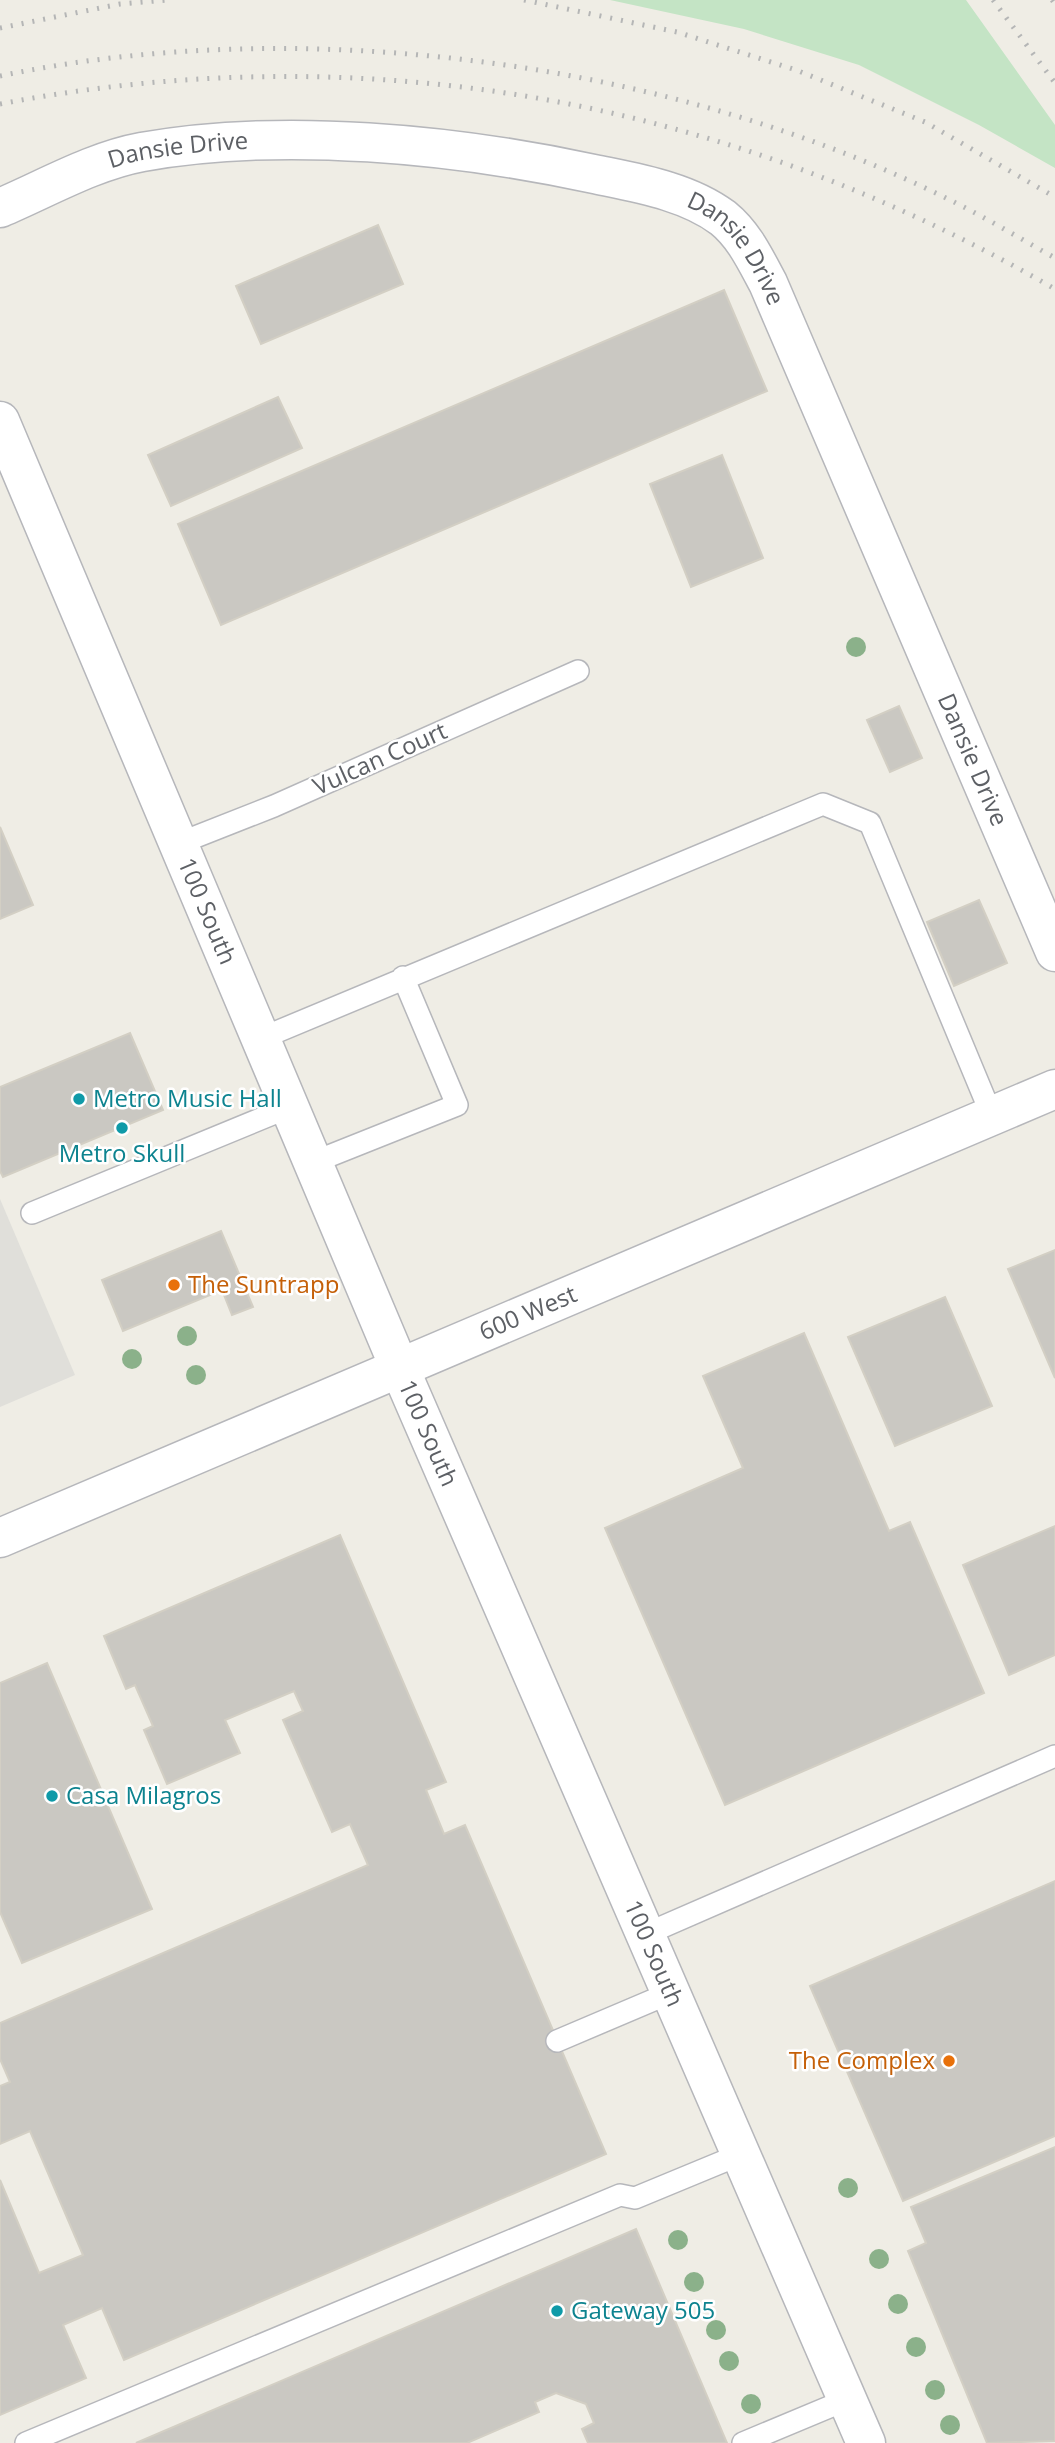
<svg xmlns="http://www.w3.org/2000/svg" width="1055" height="2443" font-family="'Open Sans',sans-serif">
<rect width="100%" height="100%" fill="#efede5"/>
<polygon fill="#e0dfda" points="0,1199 75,1375 0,1407"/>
<polygon fill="#c4e4c5" points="610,0 966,0 1055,125 1055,168 979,125 859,65 744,29"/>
<g fill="#cac8c2" stroke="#d3cfc4" stroke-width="2">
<polygon points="378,225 403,284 261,344 236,286"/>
<polygon points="724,290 767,391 221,625 178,524"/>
<polygon points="278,397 302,448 171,506 148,455"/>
<polygon points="722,455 763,558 691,587 650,484"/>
<polygon points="899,706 922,758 890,772 867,720"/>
<polygon points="0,827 33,905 0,919"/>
<polygon points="979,900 1007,963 954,986 927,922"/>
<polygon points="130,1033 163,1110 3,1177 0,1171 0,1087"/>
<polygon points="221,1231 253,1307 232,1315 222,1290 123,1331 102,1280"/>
<polygon points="1055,1250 1055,1378 1008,1269"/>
<polygon points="945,1297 992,1406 895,1446 848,1337"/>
<polygon points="804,1333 889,1531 910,1522 984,1693 725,1805 605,1528 743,1468 703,1376"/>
<polygon points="1055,1526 1055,1655 1009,1675 963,1565"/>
<polygon points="340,1535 446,1782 426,1790 444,1834 465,1825 606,2154 124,2360 102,2308 63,2325 86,2378 0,2415 0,2180 39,2273 83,2255 30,2131 0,2144 0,2086 10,2082 0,2059 0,2023 368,1865 350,1824 332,1832 283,1720 303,1711 294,1691 225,1720 240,1753 167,1784 144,1730 153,1726 135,1685 126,1689 104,1636"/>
<polygon points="47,1663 152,1909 22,1963 0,1912 0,1683"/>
<polygon points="1055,1881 1055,2136 903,2201 810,1986"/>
<polygon points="1055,2147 1055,2441 987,2443 908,2251 926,2243 911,2207"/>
<polygon points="636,2229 727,2443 588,2443 582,2429 594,2423 586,2404 556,2393 535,2402 539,2412 467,2443 136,2443"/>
</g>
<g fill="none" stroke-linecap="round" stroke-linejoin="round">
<defs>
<g id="service">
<polyline points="180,843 274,806 578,671"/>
<polyline points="262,1038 823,804 870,823 992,1116"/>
<polyline points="314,1162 457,1105 403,977"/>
<polyline points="32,1213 292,1106"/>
<polyline points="646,1934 1055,1756"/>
<polyline points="557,2041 670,1993"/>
<polyline points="26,2443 620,2195 635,2198 739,2155"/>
<polyline points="743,2443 846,2400"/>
</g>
<g id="minor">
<path id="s1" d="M0,208C45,189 93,161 142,152C282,127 455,144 594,174C637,183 687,191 723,218C744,235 755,259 768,283L1055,952"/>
<path id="s2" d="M0,421L400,1369L866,2443"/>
</g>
<g id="tertiary">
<path id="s3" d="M0,1538L1055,1089"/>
</g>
</defs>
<use href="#service" stroke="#b6b7bb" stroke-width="24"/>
<use href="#minor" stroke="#b6b7bb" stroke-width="41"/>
<use href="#tertiary" stroke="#b6b7bb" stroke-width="41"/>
<use href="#service" stroke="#fff" stroke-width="21"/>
<use href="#minor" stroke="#fff" stroke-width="38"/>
<use href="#tertiary" stroke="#fff" stroke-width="38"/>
<g stroke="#b5b6b6" stroke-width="5" stroke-dasharray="2 9" stroke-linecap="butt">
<polyline points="524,0 677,32 796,70 925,122 1055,197"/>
<polyline points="993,0 1055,83"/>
<polyline points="1052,0 1055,4"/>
<polyline points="0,28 120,4 168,0"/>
<path d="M0,76C305,12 676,62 954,202C988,219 1021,239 1055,258"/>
<path d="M0,104C371,33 729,101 1055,289"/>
</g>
</g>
<g fill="#8bb18a">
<circle cx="856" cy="647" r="10"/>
<circle cx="187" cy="1336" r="10"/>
<circle cx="132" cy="1359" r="10"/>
<circle cx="196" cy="1375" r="10"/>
<circle cx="848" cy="2188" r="10"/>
<circle cx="678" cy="2240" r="10"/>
<circle cx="879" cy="2259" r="10"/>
<circle cx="694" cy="2282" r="10"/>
<circle cx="898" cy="2304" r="10"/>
<circle cx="716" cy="2330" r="10"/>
<circle cx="916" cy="2347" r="10"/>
<circle cx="729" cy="2361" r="10"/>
<circle cx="935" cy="2390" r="10"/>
<circle cx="751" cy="2404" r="10"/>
<circle cx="950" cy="2425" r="10"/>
</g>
<g fill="#0f9aa8" stroke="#fff" stroke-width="2.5">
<circle cx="79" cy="1099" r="7"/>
<circle cx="122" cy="1128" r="7"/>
<circle cx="52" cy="1796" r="7"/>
<circle cx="557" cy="2311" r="7"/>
</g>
<g fill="#e8710a" stroke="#fff" stroke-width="2.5">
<circle cx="174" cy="1285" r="7"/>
<circle cx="949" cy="2061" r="7"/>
</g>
<g text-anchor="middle" stroke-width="5" stroke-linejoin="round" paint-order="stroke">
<g font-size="24" fill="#5d6065" stroke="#fff">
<text dy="8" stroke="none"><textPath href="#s1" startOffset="189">Dansie Drive</textPath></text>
<text dy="8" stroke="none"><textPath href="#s1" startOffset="777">Dansie Drive</textPath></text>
<text transform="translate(380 759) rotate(-24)" y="8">Vulcan Court</text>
<text dy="8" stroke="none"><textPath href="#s1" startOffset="1344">Dansie Drive</textPath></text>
<text dy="8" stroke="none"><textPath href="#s2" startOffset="532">100 South</textPath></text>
<text dy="8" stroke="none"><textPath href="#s3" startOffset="574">600 West</textPath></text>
<text dy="8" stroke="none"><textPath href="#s2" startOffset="1099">100 South</textPath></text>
<text dy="8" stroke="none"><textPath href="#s2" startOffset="1666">100 South</textPath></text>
</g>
<g font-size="24" fill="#0d838f" stroke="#fff" text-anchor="start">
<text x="93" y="1107">Metro Music Hall</text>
<text x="122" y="1162" text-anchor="middle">Metro Skull</text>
<text x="66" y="1804">Casa Milagros</text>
<text x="571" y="2319">Gateway 505</text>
</g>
<g font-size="24" fill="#c56008" stroke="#fff" text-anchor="start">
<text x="188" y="1293">The Suntrapp</text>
<text x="935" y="2069" text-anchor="end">The Complex</text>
</g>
</g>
</svg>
